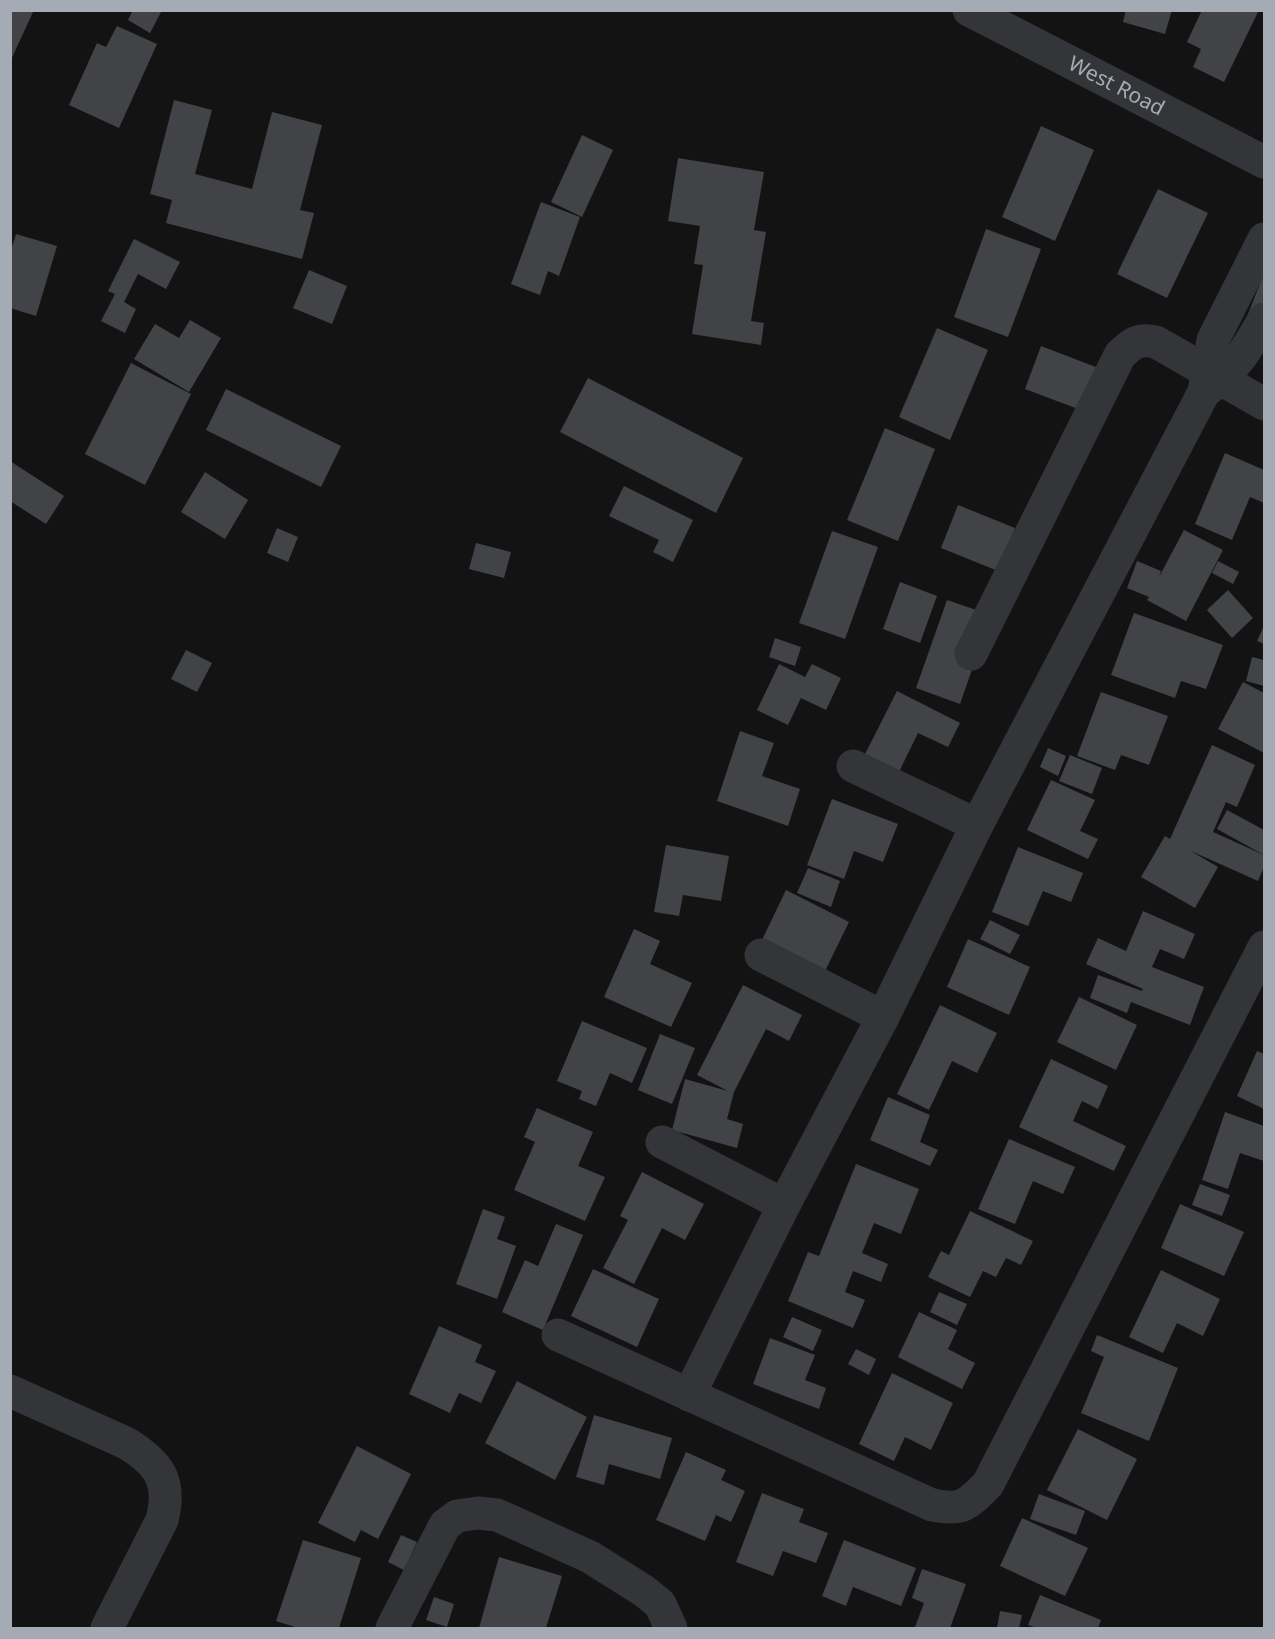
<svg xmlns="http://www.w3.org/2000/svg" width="1275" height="1639" font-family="'Noto Sans',sans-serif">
<rect width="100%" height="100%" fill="#131314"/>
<g fill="#424347">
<polygon points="10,10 33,12 10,62"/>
<polygon points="133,10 159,10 161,12 150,33 128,20"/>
<polygon points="1126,10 1172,10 1165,34 1123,22"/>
<polygon points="1202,10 1259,10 1224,82 1193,67 1201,49 1187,42"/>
<polygon points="117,26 157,44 119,128 69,105 97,43 106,47"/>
<polygon points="174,100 212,110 195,174 252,189 272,112 322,125 300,210 314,213 302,259 166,223 172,200 150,194"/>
<polygon points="1041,126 1094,150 1055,241 1002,217"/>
<polygon points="582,135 613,150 582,217 551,202"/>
<polygon points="678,158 764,172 754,230 766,232 751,321 764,323 761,345 692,334 703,265 694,264 700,226 668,221"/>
<polygon points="1158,189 1208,213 1167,298 1117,274"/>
<polygon points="541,202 580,217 559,276 548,271 540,295 511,284"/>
<polygon points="986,229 1041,249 1008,337 954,317"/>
<polygon points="16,234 57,246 36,316 10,308 10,253"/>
<polygon points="134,239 180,262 166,289 138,274 124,302 136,309 125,333 101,321 115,294 108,291"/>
<polygon points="309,270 347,286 332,324 293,308"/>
<polygon points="1262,278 1264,279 1264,323 1247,317"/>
<polygon points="190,320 221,338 189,392 134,359 155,324 179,338"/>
<polygon points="937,328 988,350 950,440 899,417"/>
<polygon points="1041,346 1101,369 1086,412 1025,389"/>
<polygon points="131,363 191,394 145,485 85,454"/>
<polygon points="588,378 743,458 716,513 560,432"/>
<polygon points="226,389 341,446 321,487 206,430"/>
<polygon points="885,428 935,449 898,541 847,520"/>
<polygon points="1225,453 1264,470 1264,503 1250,497 1232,540 1195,524"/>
<polygon points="10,461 64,496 46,524 10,501"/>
<polygon points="205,472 248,500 225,539 181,512"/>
<polygon points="624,486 693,520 673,562 653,552 659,540 609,516"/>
<polygon points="958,505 1015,528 998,571 941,548"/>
<polygon points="277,528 298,537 288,562 267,553"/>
<polygon points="1184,530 1223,550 1186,621 1147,600 1149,597 1127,588 1137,561 1161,571 1159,577"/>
<polygon points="832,531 878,547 845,639 799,623"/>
<polygon points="476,543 511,552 504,578 469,569"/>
<polygon points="1218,561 1239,572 1233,584 1212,573"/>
<polygon points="900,582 937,596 920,643 883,629"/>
<polygon points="1228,590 1253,618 1232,638 1207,610"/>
<polygon points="947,600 991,615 960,704 916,688"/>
<polygon points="1134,613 1223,645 1206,689 1181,681 1175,698 1111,675"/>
<polygon points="1264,626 1264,644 1257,641"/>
<polygon points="775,638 801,647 795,666 769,657"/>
<polygon points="186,650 212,663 197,692 171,679"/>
<polygon points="1252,657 1264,660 1264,686 1246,681"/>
<polygon points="779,664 805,677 812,664 841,678 826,710 801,698 788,725 757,710"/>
<polygon points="1243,682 1264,693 1264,753 1218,729"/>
<polygon points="897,691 960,723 948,747 918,733 896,778 862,760"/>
<polygon points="1101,692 1168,716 1149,765 1121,755 1115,770 1077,756"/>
<polygon points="740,731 774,743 762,776 800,789 788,826 717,801"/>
<polygon points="1212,745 1255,765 1237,807 1226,802 1213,832 1264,855 1264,867 1258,881 1191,851 1218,867 1195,908 1141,877 1165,836 1170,839"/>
<polygon points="1048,748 1066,756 1058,776 1040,767"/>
<polygon points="1070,755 1102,768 1092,794 1059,781"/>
<polygon points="1051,780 1095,800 1080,831 1098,839 1088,859 1027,830"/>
<polygon points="832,799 898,824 883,862 854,851 844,879 807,865"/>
<polygon points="1227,810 1264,830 1264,855 1217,829"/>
<polygon points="666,845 729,856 721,901 683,895 679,916 654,912"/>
<polygon points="1018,847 1083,873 1071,902 1043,891 1028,926 992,912"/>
<polygon points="808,868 840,881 831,907 797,893"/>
<polygon points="786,890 849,922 825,971 762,940"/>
<polygon points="1143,911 1195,934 1184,959 1160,949 1152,967 1204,987 1190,1025 1131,1002 1127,1013 1090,998 1098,975 1142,991 1143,989 1086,964 1098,938 1126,951"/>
<polygon points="990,920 1020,935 1010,954 980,939"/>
<polygon points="634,929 660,941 650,964 692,983 671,1027 604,997"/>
<polygon points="968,939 1030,967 1009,1015 947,987"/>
<polygon points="743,985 802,1015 789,1041 766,1029 734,1092 727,1119 743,1124 737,1148 672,1130 685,1079 728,1091 697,1075"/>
<polygon points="1079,997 1137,1025 1116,1070 1057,1042"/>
<polygon points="940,1005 997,1033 977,1073 952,1061 929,1110 897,1094"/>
<polygon points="582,1021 647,1048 632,1083 610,1073 596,1106 579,1099 582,1091 557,1081"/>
<polygon points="660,1034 695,1048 672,1104 638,1090"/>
<polygon points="1257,1051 1264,1054 1264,1109 1237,1096"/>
<polygon points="1051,1059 1108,1086 1098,1109 1082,1101 1073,1121 1126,1146 1114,1171 1019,1127"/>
<polygon points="888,1097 930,1115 920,1142 938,1150 930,1166 870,1140"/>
<polygon points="537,1108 593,1132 578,1166 605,1177 585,1221 514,1190 535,1142 524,1137"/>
<polygon points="1225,1112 1264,1126 1264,1161 1240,1153 1228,1189 1202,1180"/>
<polygon points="1009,1139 1075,1167 1063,1194 1033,1181 1015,1224 978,1209"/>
<polygon points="856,1164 919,1189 901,1234 874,1223 862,1253 888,1264 881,1282 853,1271 845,1292 865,1300 853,1328 788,1301 808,1252 819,1256"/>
<polygon points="642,1172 704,1204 685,1240 662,1228 634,1284 603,1268 628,1220 620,1216"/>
<polygon points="1200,1184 1230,1195 1222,1216 1192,1205"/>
<polygon points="1180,1204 1244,1232 1224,1276 1161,1248"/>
<polygon points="483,1209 505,1217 497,1239 516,1246 497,1299 456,1284"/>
<polygon points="970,1211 1033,1241 1021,1265 1006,1258 996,1277 983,1271 970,1297 928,1277 941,1251 949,1255"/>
<polygon points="556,1224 583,1235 543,1330 502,1312 525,1260 538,1266"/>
<polygon points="593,1269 659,1299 637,1347 571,1316"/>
<polygon points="1161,1270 1220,1299 1203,1336 1177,1323 1163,1353 1129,1337"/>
<polygon points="939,1292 967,1304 957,1325 930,1312"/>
<polygon points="919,1312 957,1330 948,1349 975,1363 962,1389 898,1357"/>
<polygon points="792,1317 822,1330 813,1351 783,1337"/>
<polygon points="439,1326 482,1345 475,1362 496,1371 481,1403 459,1393 450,1413 409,1394"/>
<polygon points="1097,1335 1178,1368 1149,1441 1081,1413 1104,1357 1091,1351"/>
<polygon points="770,1338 815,1355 805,1380 826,1388 819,1409 753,1384"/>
<polygon points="856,1349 876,1359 869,1375 848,1364"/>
<polygon points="892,1373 953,1403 931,1450 905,1437 894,1461 859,1444"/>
<polygon points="517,1381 587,1417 555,1480 485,1443"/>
<polygon points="594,1415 672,1438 660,1479 609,1464 604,1485 576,1477"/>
<polygon points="1078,1429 1137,1459 1107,1520 1047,1490"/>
<polygon points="357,1446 411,1474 378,1539 361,1530 355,1542 318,1523"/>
<polygon points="686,1452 726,1470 721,1480 745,1491 731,1522 716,1515 705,1541 656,1520"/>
<polygon points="762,1493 804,1509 799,1522 828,1533 816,1563 783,1551 773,1576 736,1562"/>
<polygon points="1039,1494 1085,1511 1076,1535 1030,1519"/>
<polygon points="1022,1518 1088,1548 1065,1596 1000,1566"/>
<polygon points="401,1535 417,1542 404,1570 388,1562"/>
<polygon points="303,1540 361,1558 339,1628 298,1628 276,1621"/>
<polygon points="844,1540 916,1568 901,1606 853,1587 846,1606 822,1596"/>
<polygon points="499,1557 562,1576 546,1628 479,1628"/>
<polygon points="922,1569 966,1584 950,1628 915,1627 924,1603 912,1598"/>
<polygon points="1040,1595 1101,1620 1098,1628 1037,1628 1028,1625"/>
<polygon points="434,1597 454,1604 447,1627 426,1620"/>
<polygon points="1000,1611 1022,1615 1019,1628 997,1628"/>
</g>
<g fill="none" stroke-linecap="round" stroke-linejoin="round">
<g stroke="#343539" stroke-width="33">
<path id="s1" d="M969,10L1264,162"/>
<path d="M1204,392C1235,370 1246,351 1264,319"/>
<path d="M971,654L1120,355C1132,343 1139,338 1156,342L1264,404"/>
<polyline points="853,766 977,825"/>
<polyline points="761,955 883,1017"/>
<polyline points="662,1142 784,1205"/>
<path d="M558,1335L932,1505C963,1511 967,1505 988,1484L1264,947"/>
<path d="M10,1391L126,1443C159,1463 172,1481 162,1520L107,1628"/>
<polyline points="689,1395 784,1205 883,1017 977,825 1204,392 1213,340 1264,239"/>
<polyline points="392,1628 445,1525 457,1516 478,1513 497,1515 590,1557 644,1591 660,1604 671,1628"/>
</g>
</g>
<g text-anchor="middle" stroke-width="5" stroke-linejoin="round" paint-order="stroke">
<g font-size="21" fill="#a5abb4" stroke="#0e0e0f">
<text dy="7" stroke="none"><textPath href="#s1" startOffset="166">West Road</textPath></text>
</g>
</g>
<rect width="1275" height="1639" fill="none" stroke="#a5abb4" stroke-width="24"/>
</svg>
